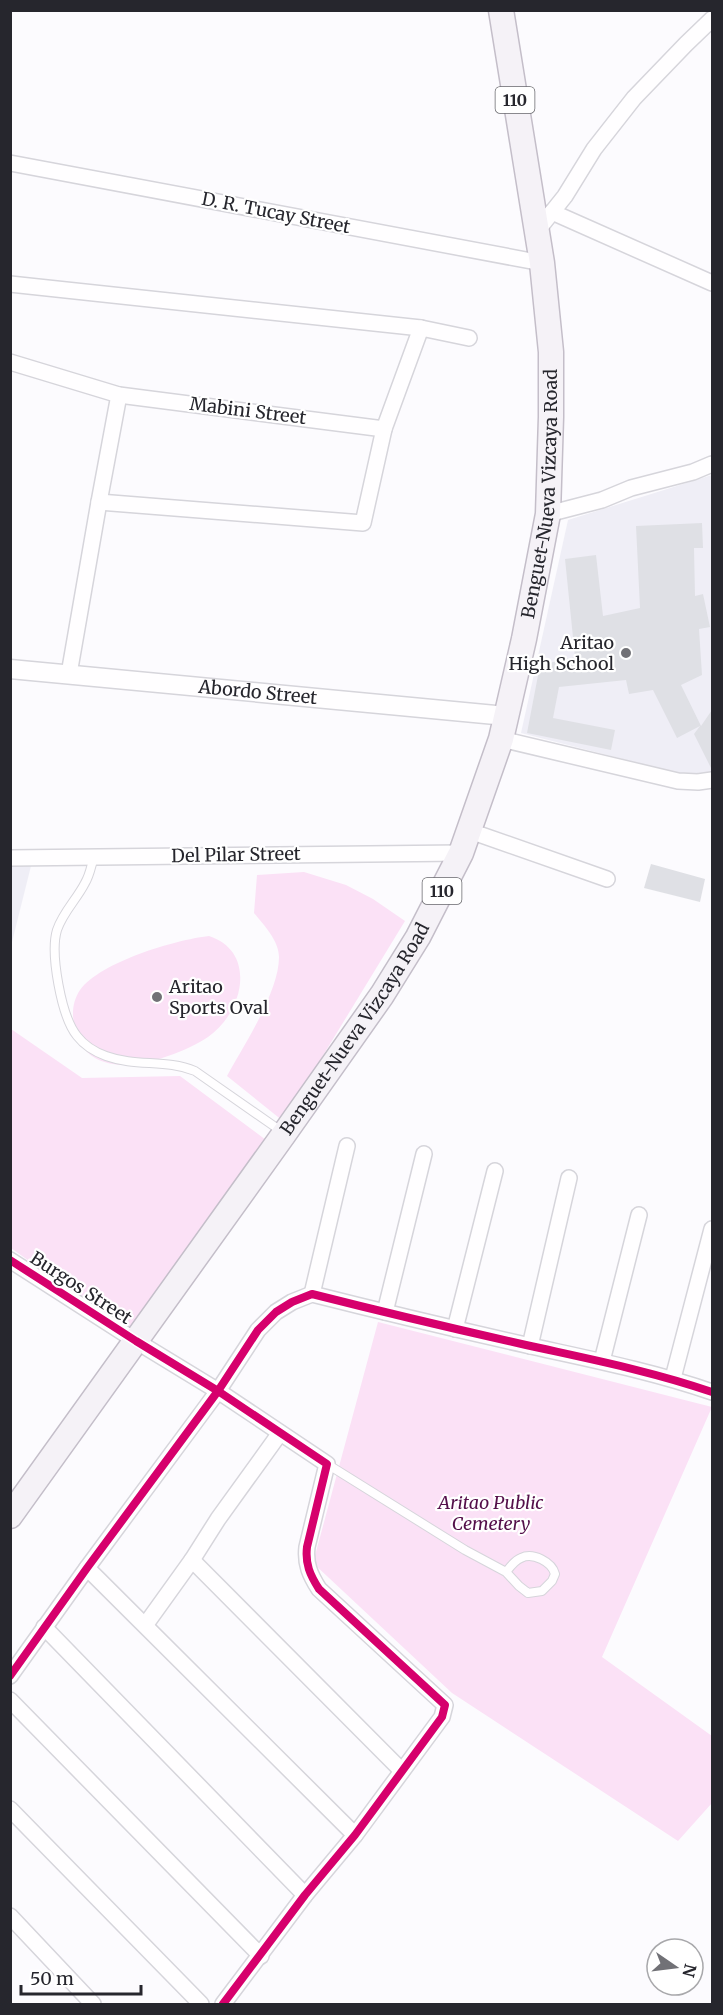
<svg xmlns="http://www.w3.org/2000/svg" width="723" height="2015" font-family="Merriweather,serif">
<rect width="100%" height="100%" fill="#fcfbfe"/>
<g fill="#efeef6">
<polygon points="712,475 712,778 682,780 666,770 521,733 568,520"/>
<polygon points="11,866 31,866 11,946 10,866"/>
</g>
<g fill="#fbe1f6">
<path d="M304,872L346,885L373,899L405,921L283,1121L227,1076C244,1045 279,992 279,957C279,941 264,925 254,913L257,875Z"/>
<path d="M209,936C258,952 243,1013 208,1037C188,1051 146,1066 122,1065C102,1064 86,1057 78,1038C72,1022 70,1005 80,990C101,962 174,940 209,936Z"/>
<polygon points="11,1029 82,1078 180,1076 266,1140 134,1336 11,1248"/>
<polygon points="378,1322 712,1407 602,1657 712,1736 712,1803 678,1841 452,1693 313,1563"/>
</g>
<g fill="#dfe0e5">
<polygon points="702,523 703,548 694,548 695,596 703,594 710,627 699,629 702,675 681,685 701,726 712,710 712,770 694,734 700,726 677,738 653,690 629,694 626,680 559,687 553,718 615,730 611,750 527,733 540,665 575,657 565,559 596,555 603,616 640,608 636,526"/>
<polygon points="651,864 705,879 700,902 644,888"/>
</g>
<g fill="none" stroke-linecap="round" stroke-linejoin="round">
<defs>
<g id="service">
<path d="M94,857C91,866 90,875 85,883C77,899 63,912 57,930C50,953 61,1016 77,1036C84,1045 95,1052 106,1056C136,1067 166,1059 195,1071L281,1131"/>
<path d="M327,1464L465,1550L506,1572L519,1586L528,1593L542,1591L552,1581L555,1574C552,1562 533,1552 521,1558C515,1560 510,1567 506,1572"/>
</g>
<g id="minor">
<polyline points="10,163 542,263"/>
<polyline points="552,212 712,283"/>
<polyline points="537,231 565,196 594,149 634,98 686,44 712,19"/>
<polyline points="10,284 421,328 469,338"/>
<polyline points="10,362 119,395 384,429 421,328"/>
<polyline points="99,502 363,523 384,429"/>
<polyline points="548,514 602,500 631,488 693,472 712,464"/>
<polyline points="69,674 99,502 119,395"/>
<polyline points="501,739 678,781 698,782 712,780"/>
<polyline points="470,831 607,879"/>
<polyline points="10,858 461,853"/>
<path d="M10,1260L136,1341L218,1391L327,1464L307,1547C305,1564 310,1575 319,1589L445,1705L442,1717L355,1835L305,1895L223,2004"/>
<polyline points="312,1294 347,1146"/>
<polyline points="385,1312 424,1154"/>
<polyline points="455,1329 495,1171"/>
<polyline points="530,1346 569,1178"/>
<polyline points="602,1361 639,1215"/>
<polyline points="673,1378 712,1229"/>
<polyline points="192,1560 218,1519 280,1433"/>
<polyline points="87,1568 355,1835"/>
<polyline points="146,1624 192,1560 402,1771"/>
<polyline points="44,1627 305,1895"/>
<path d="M10,1676L87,1568L218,1391L258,1330L276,1312L292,1302L312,1294C383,1312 455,1329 526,1345C589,1359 651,1371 712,1392"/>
<polyline points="10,1700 261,1956"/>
<polyline points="10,1809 201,2004"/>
<polyline points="10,1916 93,2004"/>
</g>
<g id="tertiary">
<path id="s1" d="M10,669L506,716"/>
</g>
<g id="primary">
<path id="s2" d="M10,1516L284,1134L382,995L418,937L461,853L501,739L524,639L548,514L551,417V352L542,263L501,10"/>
</g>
</defs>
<use href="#service" stroke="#d6d5db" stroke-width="10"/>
<use href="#minor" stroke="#d6d5db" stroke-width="18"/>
<use href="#tertiary" stroke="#d6d5db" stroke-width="21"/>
<use href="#primary" stroke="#c4bec9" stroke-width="27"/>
<use href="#service" stroke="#fffeff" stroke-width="8"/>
<use href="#minor" stroke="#fffeff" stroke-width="15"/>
<use href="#tertiary" stroke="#fffeff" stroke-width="18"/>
<use href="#primary" stroke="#f5f2f7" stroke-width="24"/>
<defs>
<g id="cycleway">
<path d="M10,1260L136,1341L218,1391L327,1464L307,1547C305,1564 310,1575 319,1589L445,1705L442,1717L355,1835L305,1895L223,2004"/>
<path d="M10,1676L87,1568L218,1391L258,1330L276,1312L292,1302L312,1294C383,1312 455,1329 526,1345C589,1359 651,1371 712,1392"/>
</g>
</defs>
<use href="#cycleway" stroke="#fff" stroke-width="11"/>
<use href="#cycleway" stroke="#d6006c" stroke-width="8"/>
</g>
<g fill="#717176" stroke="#fff" stroke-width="2">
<circle cx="626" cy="653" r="6"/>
<circle cx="157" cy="997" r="6"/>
</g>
<g text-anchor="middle" stroke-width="4.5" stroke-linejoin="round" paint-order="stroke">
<g fill="#fff" stroke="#67676c" stroke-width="1.5">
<rect x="495.5" y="87" width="39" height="26" rx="4.5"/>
<rect x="422.5" y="878" width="39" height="26" rx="4.5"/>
</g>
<g font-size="16" font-weight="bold" fill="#26262d">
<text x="515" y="106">110</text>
<text x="442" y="897">110</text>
</g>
<g font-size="18" fill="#26262d" stroke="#fff">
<text transform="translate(276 213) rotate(11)" y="6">D. R. Tucay Street</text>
<text transform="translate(248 411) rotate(7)" y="6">Mabini Street</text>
<text dy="6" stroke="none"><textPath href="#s2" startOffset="1173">Benguet-Nueva Vizcaya Road</textPath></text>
<text dy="6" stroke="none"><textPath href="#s1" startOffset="249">Abordo Street</textPath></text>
<text transform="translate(236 855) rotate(-1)" y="6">Del Pilar Street</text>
<text dy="6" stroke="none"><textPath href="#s2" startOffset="597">Benguet-Nueva Vizcaya Road</textPath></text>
<text transform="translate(81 1288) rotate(33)" y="6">Burgos Street</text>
</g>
<g font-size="18" fill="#26262d" stroke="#fff" text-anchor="end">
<text x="614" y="649">Aritao<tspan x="614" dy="21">High School</tspan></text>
<text x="169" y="993" text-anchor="start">Aritao<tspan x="169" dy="21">Sports Oval</tspan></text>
</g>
<g font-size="18" font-style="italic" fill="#540f4a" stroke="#fff">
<text x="491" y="1509">Aritao Public<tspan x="491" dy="21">Cemetery</tspan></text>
</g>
</g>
<rect width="723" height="2015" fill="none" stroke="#26262d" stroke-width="24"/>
<g transform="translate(675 1967) rotate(104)"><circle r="28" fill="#ffffff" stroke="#a8a8ab" stroke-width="1.5"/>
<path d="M0-4.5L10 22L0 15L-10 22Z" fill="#717176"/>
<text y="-9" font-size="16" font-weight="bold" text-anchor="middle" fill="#26262d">N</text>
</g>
<path d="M21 1985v9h120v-9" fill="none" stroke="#26262d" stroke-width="3"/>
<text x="30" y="1985" font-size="18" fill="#26262d" stroke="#ffffff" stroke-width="4.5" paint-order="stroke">50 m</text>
</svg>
